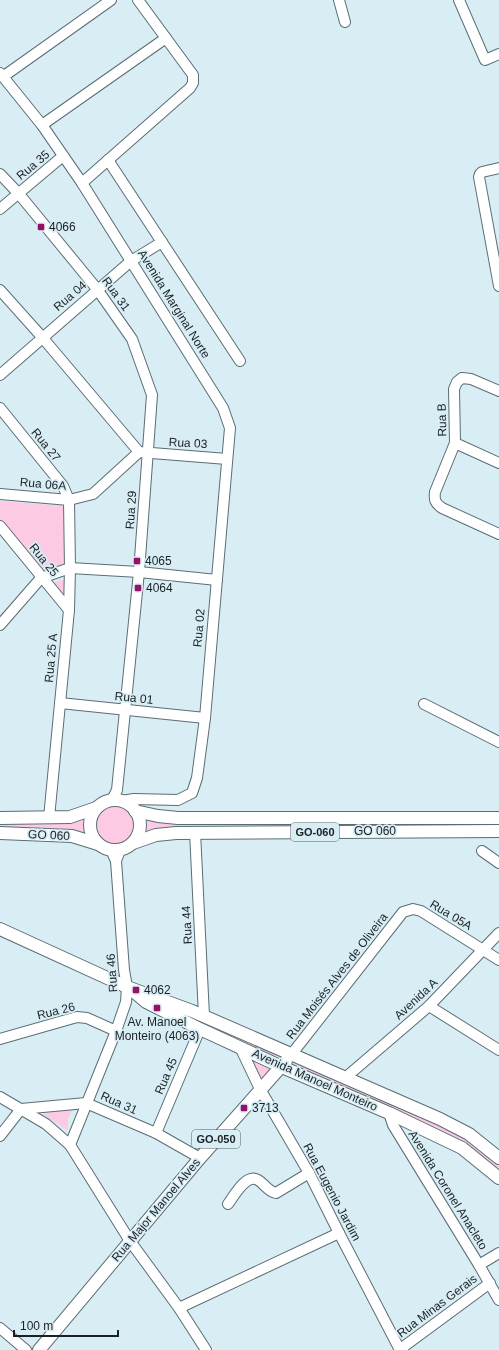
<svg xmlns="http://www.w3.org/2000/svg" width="499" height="1350" font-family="Arial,sans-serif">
<rect width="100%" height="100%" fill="#d9edf5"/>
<g fill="#fdcae4">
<polygon points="0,501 65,506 66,565 43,572 0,521"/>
<polygon points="68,578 66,603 52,583"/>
<circle cx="115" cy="825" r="20"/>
<path d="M90,817C86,825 88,832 91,839L73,830L52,828H0V823C29,823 62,828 90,817Z"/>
<polygon points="142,818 159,822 169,822 499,823 499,827 172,828 153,829 143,833 144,826"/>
<polygon points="201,1019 277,1054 274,1059 198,1026 198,1021"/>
<polygon points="243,1051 271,1068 271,1069 260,1085"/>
<polygon points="305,1065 450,1128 499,1160 499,1169 473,1150 298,1069 301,1066"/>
<polygon points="69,1108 72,1111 68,1119 68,1131 43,1114"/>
</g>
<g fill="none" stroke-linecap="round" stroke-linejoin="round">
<defs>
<g id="minor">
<polyline points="339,0 345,22"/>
<polyline points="459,0 485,60 499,54"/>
<polyline points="0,73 42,125 82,183 223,408 230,428 205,718 197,778 192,793 178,800 134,799 122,801"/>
<polyline points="4,76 111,0"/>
<polyline points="42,125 166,38"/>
<polyline points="108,160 240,361"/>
<polyline points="499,168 482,172 480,174 479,177 499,286"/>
<polyline points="0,174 19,194 97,289 132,339 152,395 139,572 117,790 112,800"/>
<polyline points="82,183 190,88 193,83 193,75 138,0"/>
<polyline points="0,209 63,156"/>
<polyline points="0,290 42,337 139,452 227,459"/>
<polyline points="0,375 131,261 162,242"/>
<path d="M499,391L471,379L462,378L457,382L454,389L455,443L435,492C434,500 435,503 442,508L499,534"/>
<polyline points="0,408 63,486 69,500 70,568 69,610 49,818"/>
<polyline points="455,443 499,463"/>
<polyline points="0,494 69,500 93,494 139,452"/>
<polyline points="0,526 69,610"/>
<polyline points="41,578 70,568 139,572 217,580"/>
<polyline points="0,625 41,578"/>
<polyline points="60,703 205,718"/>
<polyline points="424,704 499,742"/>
<polyline points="195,832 204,1016"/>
<polyline points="111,850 116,861"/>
<polyline points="482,851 499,863"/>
<polyline points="429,1006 499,1050"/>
<polyline points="0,1039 77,1017 87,1018 116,1031"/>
<polyline points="240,1047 260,1089 309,1173 339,1233 400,1350"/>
<polyline points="291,1055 403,912 413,909 421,911 499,960"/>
<polyline points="345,1078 429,1006 499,933"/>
<polyline points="0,1097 46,1124 70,1145 130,1241 179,1308 206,1350"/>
<polyline points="389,1113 393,1125 479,1265 499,1300"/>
<polyline points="156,1133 200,1029"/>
<polyline points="0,1136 21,1109 86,1103 156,1133 200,1158"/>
<polyline points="70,1145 116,1031 126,1002 127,987 124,970 116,861 120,850"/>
<path d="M228,1204C234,1196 246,1173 258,1180C265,1184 267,1191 276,1193L309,1173"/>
<polyline points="479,1265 499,1253"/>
<polyline points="179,1308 339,1233"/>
<polyline points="0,1328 26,1350"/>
<polyline points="399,1350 490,1283"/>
</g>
<g id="major">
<circle cx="115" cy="825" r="25"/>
<polyline points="135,811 158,816 178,818 499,818"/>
<polyline points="0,818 70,817 96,808"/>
<polyline points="0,833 72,836 98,844"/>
<polyline points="133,843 156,835 176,833 499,831"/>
<polyline points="0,929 127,987 192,1011 440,1119 469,1134 499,1158"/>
<polyline points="133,991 146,1002 200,1029 282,1067 389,1113 462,1148 499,1178"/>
<polyline points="39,1350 200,1158 286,1061"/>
</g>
</defs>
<use href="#minor" stroke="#5b6d74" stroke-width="12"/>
<use href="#major" stroke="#5b6d74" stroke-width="14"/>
<use href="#minor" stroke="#fff" stroke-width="10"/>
<use href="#major" stroke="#fff" stroke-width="12"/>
</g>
<g fill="#961168" stroke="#d9edf5" stroke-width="1.5">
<rect x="37" y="223" width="8" height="8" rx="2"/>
<rect x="133" y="557" width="8" height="8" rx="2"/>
<rect x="134" y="584" width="8" height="8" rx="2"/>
<rect x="132" y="986" width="8" height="8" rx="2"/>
<rect x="153" y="1004" width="8" height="8" rx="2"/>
<rect x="240" y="1104" width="8" height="8" rx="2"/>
</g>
<g text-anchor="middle" stroke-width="3.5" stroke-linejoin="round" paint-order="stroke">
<g fill="#d9edf5" stroke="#535e63" stroke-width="1">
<rect x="291" y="823" width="48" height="18" rx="3"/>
<rect x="192" y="1130" width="48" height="18" rx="3"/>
</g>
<g font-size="11" font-weight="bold" fill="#1a2124">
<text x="315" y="836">GO-060</text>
<text x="216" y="1143">GO-050</text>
</g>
<g font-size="12" fill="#1a2124" stroke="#d9edf5">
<text transform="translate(33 165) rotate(-40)" y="4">Rua 35</text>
<text transform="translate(116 294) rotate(54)" y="4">Rua 31</text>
<text transform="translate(70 296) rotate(-41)" y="4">Rua 04</text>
<text transform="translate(174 304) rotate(58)" y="4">Avenida Marginal Norte</text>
<text transform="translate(442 420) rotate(-91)" y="4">Rua B</text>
<text transform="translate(188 443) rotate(3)" y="4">Rua 03</text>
<text transform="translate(46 445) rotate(51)" y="4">Rua 27</text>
<text transform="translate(43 484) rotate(5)" y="4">Rua 06A</text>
<text transform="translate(131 510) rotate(-86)" y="4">Rua 29</text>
<text transform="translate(44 560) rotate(51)" y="4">Rua 25</text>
<text transform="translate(199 628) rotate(-85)" y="4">Rua 02</text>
<text transform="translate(51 658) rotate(-85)" y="4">Rua 25 A</text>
<text transform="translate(134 698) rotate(6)" y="4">Rua 01</text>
<text x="375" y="835">GO 060</text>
<text transform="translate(49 835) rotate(3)" y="4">GO 060</text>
<text transform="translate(451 915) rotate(31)" y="4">Rua 05A</text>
<text transform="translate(187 925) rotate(-93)" y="4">Rua 44</text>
<text transform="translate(112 973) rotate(-94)" y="4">Rua 46</text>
<text transform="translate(337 976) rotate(-52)" y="4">Rua Moisés Alves de Oliveira</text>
<text transform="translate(416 999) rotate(-43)" y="4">Avenida A</text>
<text transform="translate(56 1011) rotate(-14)" y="4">Rua 26</text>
<text transform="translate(166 1076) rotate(-67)" y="4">Rua 45</text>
<text transform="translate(315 1080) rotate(24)" y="4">Avenida Manoel Monteiro</text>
<text transform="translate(119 1103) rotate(24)" y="4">Rua 31</text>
<text transform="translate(448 1190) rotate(58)" y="4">Avenida Coronel Anacleto</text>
<text transform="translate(332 1192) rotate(62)" y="4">Rua Eugenio Jardim</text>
<text transform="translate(156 1210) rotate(-50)" y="4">Rua Major Manoel Alves</text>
<text transform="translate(437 1306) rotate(-37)" y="4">Rua Minas Gerais</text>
</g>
<g font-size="12" fill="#1a2124" stroke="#d9edf5" text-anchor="start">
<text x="49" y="231">4066</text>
<text x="145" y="565">4065</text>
<text x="146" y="592">4064</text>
<text x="144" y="994">4062</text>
<text x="157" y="1026" text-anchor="middle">Av. Manoel<tspan x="157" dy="14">Monteiro (4063)</tspan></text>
<text x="252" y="1112">3713</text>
</g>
</g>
<path d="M14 1330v6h104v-6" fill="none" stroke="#1a2124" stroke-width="2"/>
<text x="20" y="1330" font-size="12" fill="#1a2124" stroke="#d9edf5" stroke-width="3" paint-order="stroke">100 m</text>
</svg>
